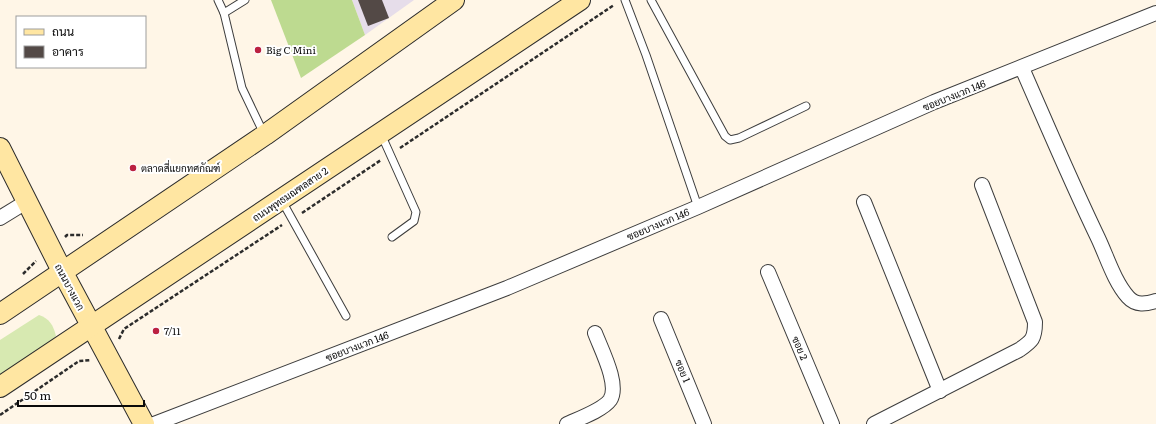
<svg xmlns="http://www.w3.org/2000/svg" width="1156" height="424" font-family="Literata,Sarabun,serif">
<rect width="100%" height="100%" fill="#fff6e7"/>
<polygon fill="#e6ddea" points="352,0 414,0 365,35"/>
<path fill="#d7e9b1" d="M39,315C50,319 53,325 56,336L43,349L0,378V340Z"/>
<polygon fill="#bdda90" points="271,0 352,0 365,35 301,78"/>
<polygon fill="#534946" points="358,0 382,0 389,18 368,26"/>
<g fill="none" stroke-linecap="round" stroke-linejoin="round">
<defs>
<g id="service">
<polyline points="218,0 224,13 242,88 264,134"/>
<polyline points="625,0 646,55 698,207"/>
<polyline points="651,0 725,136 730,140 739,138 806,106"/>
<polyline points="224,13 245,0"/>
<polyline points="381,134 416,212 414,221 392,237"/>
<polyline points="282,201 346,316"/>
</g>
<g id="minor">
<path d="M1022,68C1047,125 1071,182 1098,238C1107,257 1114,281 1128,297C1136,306 1146,304 1156,301"/>
<polyline points="864,202 940,391"/>
<polyline points="0,218 26,202"/>
<polyline points="768,272 832,424"/>
<polyline points="661,319 704,424"/>
<polyline points="154,424 507,288 698,207 934,102 1156,13"/>
<path d="M567,424C578,419 603,410 610,400C620,385 601,349 595,333"/>
<path d="M874,424L1019,350C1032,341 1035,339 1035,322L982,185"/>
</g>
<g id="secondary">
<polyline points="0,148 62,271 144,424"/>
<polyline points="0,314 265,135 454,0"/>
<polyline points="0,387 580,0"/>
</g>
</defs>
<use href="#service" stroke="#3d3d3d" stroke-width="9"/>
<use href="#minor" stroke="#3d3d3d" stroke-width="16"/>
<use href="#secondary" stroke="#2c2c2c" stroke-width="22"/>
<g stroke="#2c2c2c" stroke-width="2.5" stroke-dasharray="4 2" stroke-linecap="butt">
<polyline points="400,148 614,5"/>
<polyline points="302,213 381,160"/>
<polyline points="65,237 67,235 83,235"/>
<polyline points="23,274 36,261"/>
<polyline points="119,339 124,329 282,225"/>
<polyline points="0,415 79,361 91,360"/>
</g>
<use href="#service" stroke="#fff" stroke-width="7"/>
<use href="#minor" stroke="#fff" stroke-width="14"/>
<use href="#secondary" stroke="#ffe6a2" stroke-width="20"/>
</g>
<g fill="#bb2141" stroke="#fff" stroke-width="1.5">
<circle cx="258" cy="50" r="4"/>
<circle cx="133" cy="168" r="4"/>
<circle cx="156" cy="331" r="4"/>
</g>
<g text-anchor="middle" stroke-width="4" stroke-linejoin="round" paint-order="stroke">
<g font-size="10" fill="#0a0a0a" stroke="#fff" text-anchor="start">
<text x="266" y="54">Big C Mini</text>
<text x="141" y="172">ตลาดสี่แยกทศกัณฑ์</text>
<text x="164" y="335">7/11</text>
</g>
<g font-size="10" fill="#0a0a0a" stroke="#fff">
<text transform="translate(954 95) rotate(-22)" y="4">ซอยบางแวก 146</text>
<text transform="translate(290 194) rotate(-34)" y="4">ถนนพุทธมณฑลสาย 2</text>
<text transform="translate(658 224) rotate(-23)" y="4">ซอยบางแวก 146</text>
<text transform="translate(70 287) rotate(62)" y="4">ถนนบางแวก</text>
<text transform="translate(357 346) rotate(-21)" y="4">ซอยบางแวก 146</text>
<text transform="translate(800 348) rotate(67)" y="4">ซอย 2</text>
<text transform="translate(683 371) rotate(67)" y="4">ซอย 1</text>
</g>
</g>
<rect x="16" y="16" width="130" height="52" fill="#ffffff" stroke="#9d9d9d"/>
<rect x="24" y="29" width="20" height="6" fill="#ffe6a2" stroke="#9d9d9d"/>
<text x="52" y="36" font-size="12" fill="#0a0a0a">ถนน</text>
<rect x="24" y="46" width="20" height="12" fill="#534946" stroke="#9d9d9d"/>
<text x="52" y="56" font-size="12" fill="#0a0a0a">อาคาร</text>
<path d="M18 400v6h126v-6" fill="none" stroke="#0a0a0a" stroke-width="2"/>
<text x="24" y="400" font-size="12" fill="#0a0a0a" stroke="#ffffff" stroke-width="3" paint-order="stroke">50 m</text>
</svg>
